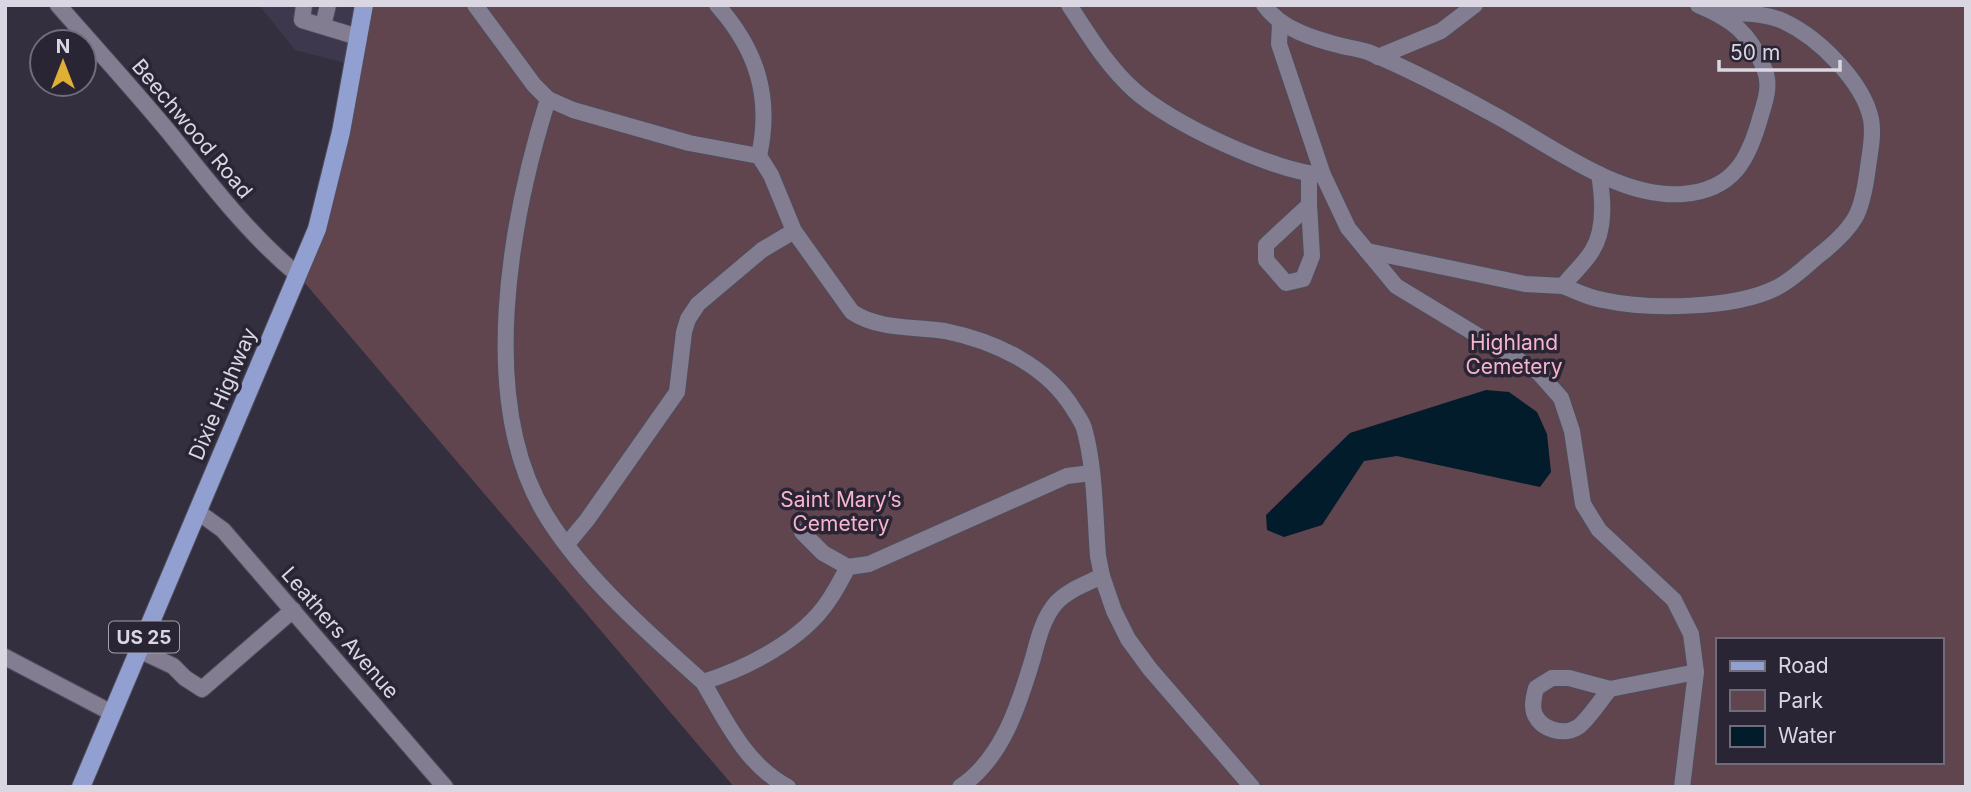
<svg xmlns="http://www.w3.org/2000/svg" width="1971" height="792" font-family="Inter,sans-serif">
<rect width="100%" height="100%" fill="#332f3f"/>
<polygon fill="#3e384e" points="259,5 364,5 353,65 295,50"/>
<path fill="#60444e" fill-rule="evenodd" d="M364,5H1966V787H734L298,275ZM1717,640H1941V762H1717Z"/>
<polygon fill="#031c2b" points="1486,390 1509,392 1537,412 1547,434 1551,472 1540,487 1397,456 1364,461 1322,525 1284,537 1267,530 1266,515 1350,433"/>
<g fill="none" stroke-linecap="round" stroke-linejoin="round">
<defs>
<g id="minor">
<path d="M58,5C95,47 132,88 168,131C209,182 248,234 298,275"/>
<polyline points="304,5 302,20 358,37"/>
<path d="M475,5L534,85L548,99L573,110L689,143L759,156L771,175L794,231L852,312C879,330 913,326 945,331C994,341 1047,365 1074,410C1077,415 1082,422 1084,428C1095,466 1095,517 1098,556L1102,576L1114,611L1128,639L1150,669L1252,787"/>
<path d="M717,5C757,50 772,97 759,156"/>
<path d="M1069,5C1089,35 1107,66 1134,90C1170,123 1275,172 1323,175"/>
<path d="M1264,5C1281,29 1314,39 1342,46C1350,48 1359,49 1368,52C1409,69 1451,91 1491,113C1548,143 1617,199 1683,194C1734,190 1749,159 1761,115C1766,99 1771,84 1764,68C1750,33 1732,19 1698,5"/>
<polyline points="1280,23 1279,44 1323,175 1348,228 1396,286 1538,372 1561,398 1572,431 1583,504 1599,530 1674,600 1691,634 1696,672 1682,787"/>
<polyline points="323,26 328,5"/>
<polyline points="1378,57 1441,31 1475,5"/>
<path d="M548,99C510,221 476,403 547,517C584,577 651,636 703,682C747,668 803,640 829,600C836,590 842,578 848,567L869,564L1067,476L1091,473"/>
<polyline points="1309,205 1312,256 1303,279 1286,283 1266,260 1266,245 1309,205 1309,174"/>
<path d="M1367,251L1525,284L1563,286C1572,274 1585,263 1592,251C1606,229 1603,198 1599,174"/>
<path d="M1563,286C1576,291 1589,298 1603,300C1648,310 1734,309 1776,288C1791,281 1805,267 1818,256C1831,246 1846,233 1855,218C1863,204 1866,183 1868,167C1870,152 1874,135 1871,119C1863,82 1819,38 1785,22C1765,12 1740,14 1717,12"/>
<polyline points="198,512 223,530 445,787"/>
<polyline points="802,532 823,553 848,567"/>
<polyline points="567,544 587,520 677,392 684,332 688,319 698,304 762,250 794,231"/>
<polyline points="139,650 173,666 185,678 202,689 293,610"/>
<polyline points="5,657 112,713"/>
<path d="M703,682C726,721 746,765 788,787"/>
<path d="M1610,689C1602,698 1588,720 1578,727C1564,736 1542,730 1535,715C1531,706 1534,696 1536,688L1552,678H1569L1610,689L1696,672"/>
<path d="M960,787C1002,759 1019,705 1033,658C1038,639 1043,618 1056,603C1068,590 1086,584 1102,576"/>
</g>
<polyline id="major" points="81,787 317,229 341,132 364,5"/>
</defs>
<use href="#minor" stroke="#504d5b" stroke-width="18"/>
<use href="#major" stroke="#504d5b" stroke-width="20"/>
<use href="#minor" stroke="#827d91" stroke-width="16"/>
<use href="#major" stroke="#91a0d1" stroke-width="18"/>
</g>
<g text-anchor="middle" stroke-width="7" stroke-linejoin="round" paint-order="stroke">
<rect fill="#292535" stroke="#a5a2ae" stroke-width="2" x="109" y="621.5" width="70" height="31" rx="5"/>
<g font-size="19" font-weight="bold" fill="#dad7e2">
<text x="144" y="644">US 25</text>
</g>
<g font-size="21" fill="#dad7e2" stroke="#292535">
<text transform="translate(192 129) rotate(50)" y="7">Beechwood Road</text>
<text transform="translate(223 394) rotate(-67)" y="7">Dixie Highway</text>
<text transform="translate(340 633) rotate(49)" y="7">Leathers Avenue</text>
</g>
<g font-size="21" fill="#f8b4cc" stroke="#292535">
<text x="1514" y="350">Highland<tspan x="1514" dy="24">Cemetery</tspan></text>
<text x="841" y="507">Saint Mary’s<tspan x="841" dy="24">Cemetery</tspan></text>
</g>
</g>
<rect width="1971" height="792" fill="none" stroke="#dad7e2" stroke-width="14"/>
<rect x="1716" y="638" width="228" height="126" fill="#292535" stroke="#706c7a" stroke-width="2"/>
<rect x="1730" y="661" width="35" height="10" fill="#91a0d1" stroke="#706c7a" stroke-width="2"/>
<text x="1778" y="673" font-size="21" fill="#dad7e2">Road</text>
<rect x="1730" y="690" width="35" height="21" fill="#60444e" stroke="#706c7a" stroke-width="2"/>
<text x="1778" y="708" font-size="21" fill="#dad7e2">Park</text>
<rect x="1730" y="726" width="35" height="21" fill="#031c2b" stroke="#706c7a" stroke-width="2"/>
<text x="1778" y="743" font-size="21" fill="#dad7e2">Water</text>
<g transform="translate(63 63)"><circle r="33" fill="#292535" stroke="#706c7a" stroke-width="2"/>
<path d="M0-5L12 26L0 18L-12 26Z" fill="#e0b034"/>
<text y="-10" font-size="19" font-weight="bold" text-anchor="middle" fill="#dad7e2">N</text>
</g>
<path d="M1719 60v10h121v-10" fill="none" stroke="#dad7e2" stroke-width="3.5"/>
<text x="1730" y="60" font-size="21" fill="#dad7e2" stroke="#292535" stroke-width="5" paint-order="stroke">50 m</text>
</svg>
